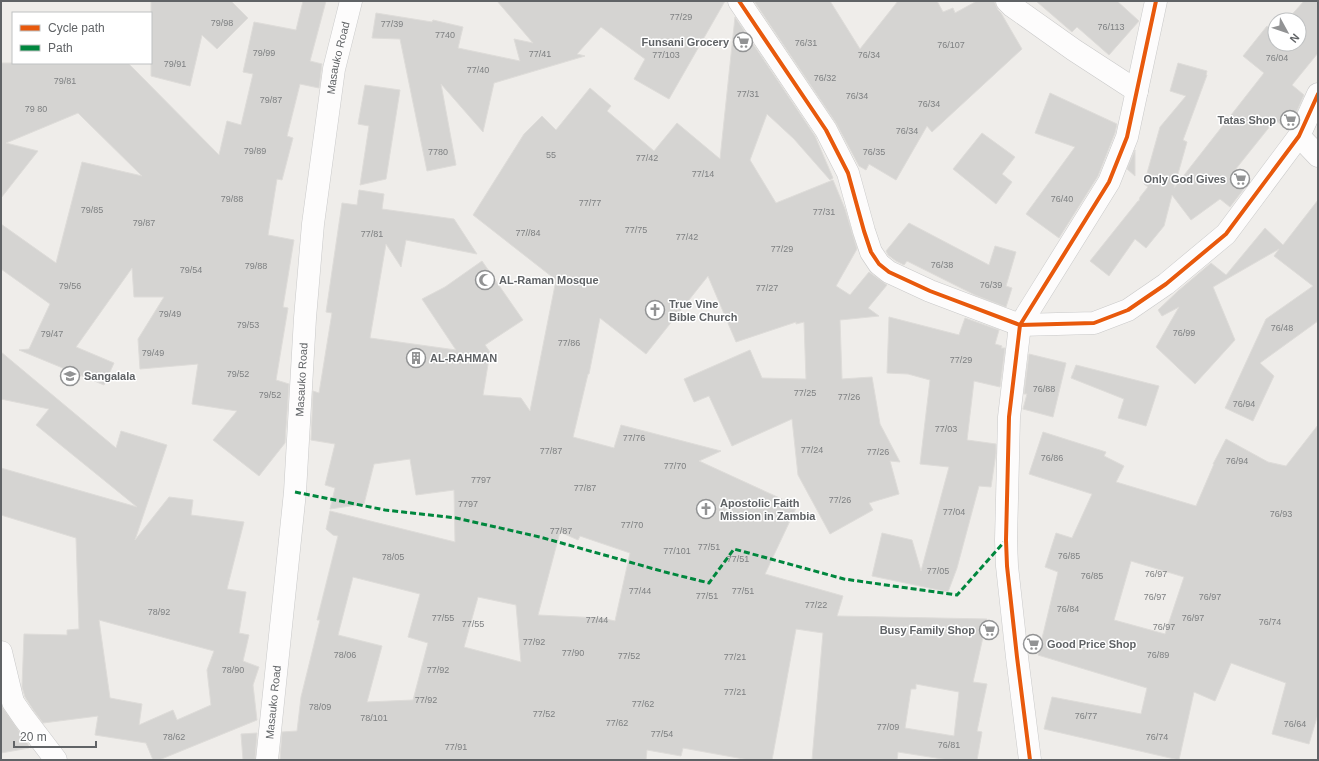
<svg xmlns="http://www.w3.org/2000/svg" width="1319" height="761" font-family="Helvetica,sans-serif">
<rect width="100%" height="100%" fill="#efedea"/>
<g fill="#d5d4d2" stroke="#dedcd9" fill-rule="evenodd">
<polygon points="151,1 231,1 248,18 217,49 202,35 190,86 151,76"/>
<polygon points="303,1 326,1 310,61 322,64 319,88 300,84 287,136 293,138 282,180 277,179 268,235 294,240 283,307 288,308 276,380 289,384 285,443 259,476 213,440 237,411 192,404 198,364 140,369 138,339 164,297 134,297 132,268 76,347 114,363 104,385 19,350 29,349 50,304 1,269 1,224 56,263 82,162 142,176 78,113 6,143 38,151 1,198 1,63 128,63 219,155 227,121 241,125 253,74 243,72 254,22 296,30"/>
<polygon points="497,1 725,1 669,99 634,79 645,59 601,27 577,54 585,56 494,83 483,132 441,84 456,165 427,171 400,39 372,38 376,13 432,22 433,20 463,27 458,48 520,61 514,39 533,43"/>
<polygon points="754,1 830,1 860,49 898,1 937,1 943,12 953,8 955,13 977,1 994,1 998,10 1001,13 1022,49 932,132 927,126 896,180 869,164 866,170 859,166 836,123"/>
<polygon points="1036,1 1117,1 1139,21 1109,55 1077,27 1072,32"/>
<polygon points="1304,1 1318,1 1318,53 1292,85 1304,95 1291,124 1287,129 1275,120 1235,170 1250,181 1230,207 1220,199 1191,220 1172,195 1164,226 1146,248 1135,239 1109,276 1090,261 1138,201 1139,201 1140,197 1148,187 1144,184 1160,127 1186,96 1170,91 1178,63 1207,71 1206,75 1207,75 1183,140 1187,142 1174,188 1264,73 1243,56 1267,26 1275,32 1275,44 1299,44 1299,20 1287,20"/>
<path d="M735,17L815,136L833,178L830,180L794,139L767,114L750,160L776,203L833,180L845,209L857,249L836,286L850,295L869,272L887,285L868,308L879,316L840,320L842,379L872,377L880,424L900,462L890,461L899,494L869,503L873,510L830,534L798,475L792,419L732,446L709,396L694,402L684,379L750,350L762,378L806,379L804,322L796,324V322L736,342L708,276L646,354L600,318L589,374H588L573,437L614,448L621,425L721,451L699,461L797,506L765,574L843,596L837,616L987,619L973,682L987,684L977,731L982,732L977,760H949L898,752L897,760H812L823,633L796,629L772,760H749L683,748L681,756L647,750L646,760H280L282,732L297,731L301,697L320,620H317L338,536L333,535L326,529L330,511L455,542L454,490L416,495L410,459L374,464L364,504L330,509L335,488L325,485L335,444L311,440L313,391L319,393L332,313L326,312L342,203L357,205L359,190L384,194L382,209L454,219L477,254L406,240L401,267L386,244L370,338L456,350L422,299L445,287L482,261L523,320L485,345L490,352L483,395L521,398L530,411L556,280L473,215L524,134L542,116L556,130L590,88L611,106L607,111L654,151L677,123L720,159ZM560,532L578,540L580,536L630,553L615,621L601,618L538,615ZM353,577L420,594L408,637L428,643L413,700L367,702L382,646L338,635ZM478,597L516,605L521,662L464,647ZM916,684L959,692L954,736L905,728L911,689H916Z"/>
<polygon points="365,85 400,90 386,179 360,185 369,126 358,124"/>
<polygon points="1050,93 1117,124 1115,133 1098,176 1059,238 1026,214 1075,147 1035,133"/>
<polygon points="982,133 1015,157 1002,174 1012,182 996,204 953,169"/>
<polygon points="1135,150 1135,176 1127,169"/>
<polygon points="1318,200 1318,321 1260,363 1274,376 1253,421 1225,408 1266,319 1313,286 1274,256 1279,249 1213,287 1235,340 1195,384 1156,347 1179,307 1162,316 1158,310 1178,291 1211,263 1226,275 1265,228 1283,245"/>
<polygon points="909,223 989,265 995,246 1016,252 1006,286 1012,288 1006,307 975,295 907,261 904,265 896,261 888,255 886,251"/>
<polygon points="889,317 959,335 965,318 999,330 995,344 1002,346 1001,348 1005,348 1000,387 974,381 967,440 996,444 996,453 991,487 979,486 957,568 948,592 872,576 882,533 912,540 921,571 949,467 920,464 930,380 908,374 887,373"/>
<path d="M1,352L116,448L121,431L167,445L135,540L169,497L193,500L191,515L244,522L227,589L246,592L239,633L249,635L243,661L259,667L253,685L257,720L159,760H153L146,743L95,735L98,716L43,723L34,711L25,697L22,687L24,634L67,635V630L79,629L76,538L1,515V468L137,507L36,425L49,409L1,399ZM99,620L214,651L207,670L211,705L177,720L173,710L139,725L142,704L110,698Z"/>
<polygon points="1029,354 1066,363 1053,417 1023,409 1027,394 1024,394"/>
<polygon points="1076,365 1159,386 1146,426 1118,418 1124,399 1071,378"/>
<path d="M1318,425V714L1309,744L1272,734L1286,683L1231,663L1215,701L1194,692L1179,760L1044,729L1052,697L1141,714L1147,688L1038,655L1058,572L1045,567L1056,533L1072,538L1092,494L1029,474L1043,432L1106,452L1104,456L1124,466L1116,482L1196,506L1214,464H1213L1226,439L1268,462L1286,466ZM1131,561L1184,577L1165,634L1114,620Z"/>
<polygon points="1,705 28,744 29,748 1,753"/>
<polygon points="257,733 255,760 243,760 241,734"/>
</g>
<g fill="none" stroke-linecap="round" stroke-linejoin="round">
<defs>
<g id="minor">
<polyline points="739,1 826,130 848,173 864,231 871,252 879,264 889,272 930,291 1020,325 1094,323 1128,310 1166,284 1226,234 1299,136 1318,94"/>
<polyline points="1007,1 1012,6 1074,50 1137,91"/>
<polyline points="1299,136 1318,156"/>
<polyline points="1,652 13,702 24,718 56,760"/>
<path id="s1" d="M267,760L295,492L305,318L313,224L334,69L351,1"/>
<polyline points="1030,760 1017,657 1007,566 1006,540 1009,417 1020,325 1109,182 1127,137 1156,1"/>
</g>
</defs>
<use href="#minor" stroke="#c9c9c9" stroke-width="23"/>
<use href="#minor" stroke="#fdfcfc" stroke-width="22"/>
<polyline stroke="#00873e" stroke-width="3" stroke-dasharray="6 3" stroke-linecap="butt" points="295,492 385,510 456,518 540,537 665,572 709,583 734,549 844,579 957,595 1006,540"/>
<defs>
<g id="cycleway">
<polyline points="739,1 826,130 848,173 864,231 871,252 879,264 889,272 930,291 1020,325 1094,323 1128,310 1166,284 1226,234 1299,136 1318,94"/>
<polyline points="1030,760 1017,657 1007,566 1006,540 1009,417 1020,325 1109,182 1127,137 1156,1"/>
</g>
</defs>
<use href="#cycleway" stroke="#fff" stroke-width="6"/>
<use href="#cycleway" stroke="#e8590c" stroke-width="4"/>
</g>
<defs>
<symbol id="supermarket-ring" viewBox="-11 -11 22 22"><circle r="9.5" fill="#fff" stroke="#929394" stroke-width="1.5"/><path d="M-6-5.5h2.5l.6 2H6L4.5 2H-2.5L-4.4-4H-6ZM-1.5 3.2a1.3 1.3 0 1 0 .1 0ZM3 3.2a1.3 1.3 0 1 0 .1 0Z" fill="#929394"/></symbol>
<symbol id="mosque-ring" viewBox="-11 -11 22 22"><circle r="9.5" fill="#fff" stroke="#929394" stroke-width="1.5"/><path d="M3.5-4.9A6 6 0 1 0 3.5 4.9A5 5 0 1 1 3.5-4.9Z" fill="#929394"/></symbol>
<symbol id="church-ring" viewBox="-11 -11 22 22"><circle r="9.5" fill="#fff" stroke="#929394" stroke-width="1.5"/><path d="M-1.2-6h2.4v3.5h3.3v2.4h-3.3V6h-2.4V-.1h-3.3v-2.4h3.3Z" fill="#929394"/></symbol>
<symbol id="building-ring" viewBox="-11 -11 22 22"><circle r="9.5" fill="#fff" stroke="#929394" stroke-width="1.5"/><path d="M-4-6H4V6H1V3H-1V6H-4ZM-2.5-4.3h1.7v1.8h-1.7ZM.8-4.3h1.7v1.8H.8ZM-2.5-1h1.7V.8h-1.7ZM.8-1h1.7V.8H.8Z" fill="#929394"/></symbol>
<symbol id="school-ring" viewBox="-11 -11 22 22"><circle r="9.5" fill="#fff" stroke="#929394" stroke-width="1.5"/><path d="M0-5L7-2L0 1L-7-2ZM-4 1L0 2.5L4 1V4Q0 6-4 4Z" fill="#929394"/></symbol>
</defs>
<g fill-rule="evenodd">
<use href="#supermarket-ring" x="732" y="31" width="22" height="22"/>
<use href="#supermarket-ring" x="1279" y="109" width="22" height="22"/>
<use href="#supermarket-ring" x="1229" y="168" width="22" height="22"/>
<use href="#mosque-ring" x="474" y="269" width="22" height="22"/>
<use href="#church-ring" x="644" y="299" width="22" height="22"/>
<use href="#building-ring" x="405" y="347" width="22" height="22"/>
<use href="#school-ring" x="59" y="365" width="22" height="22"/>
<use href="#church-ring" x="695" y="498" width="22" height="22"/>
<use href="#supermarket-ring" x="978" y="619" width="22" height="22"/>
<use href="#supermarket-ring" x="1022" y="633" width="22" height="22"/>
</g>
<g text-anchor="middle" stroke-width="3" stroke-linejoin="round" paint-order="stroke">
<g font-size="9" fill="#7e8082">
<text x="681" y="20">77/29</text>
<text x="222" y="26">79/98</text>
<text x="392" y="27">77/39</text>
<text x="1111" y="30">76/113</text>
<text x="445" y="38">7740</text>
<text x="806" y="46">76/31</text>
<text x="951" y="48">76/107</text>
<text x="264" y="56">79/99</text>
<text x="540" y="57">77/41</text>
<text x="666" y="58">77/103</text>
<text x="869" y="58">76/34</text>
<text x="1277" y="61">76/04</text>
<text x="175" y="67">79/91</text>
<text x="478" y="73">77/40</text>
<text x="825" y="81">76/32</text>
<text x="65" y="84">79/81</text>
<text x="748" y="97">77/31</text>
<text x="857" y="99">76/34</text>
<text x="271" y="103">79/87</text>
<text x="929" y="107">76/34</text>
<text x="36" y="112">79 80</text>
<text x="907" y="134">76/34</text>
<text x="255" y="154">79/89</text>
<text x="438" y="155">7780</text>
<text x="874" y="155">76/35</text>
<text x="551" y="158">55</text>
<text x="647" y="161">77/42</text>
<text x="703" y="177">77/14</text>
<text x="232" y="202">79/88</text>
<text x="1062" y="202">76/40</text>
<text x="590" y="206">77/77</text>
<text x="92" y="213">79/85</text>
<text x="824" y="215">77/31</text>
<text x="144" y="226">79/87</text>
<text x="636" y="233">77/75</text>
<text x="528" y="236">77//84</text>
<text x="372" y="237">77/81</text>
<text x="687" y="240">77/42</text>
<text x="782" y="252">77/29</text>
<text x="942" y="268">76/38</text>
<text x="256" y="269">79/88</text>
<text x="191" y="273">79/54</text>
<text x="991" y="288">76/39</text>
<text x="70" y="289">79/56</text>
<text x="767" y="291">77/27</text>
<text x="170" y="317">79/49</text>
<text x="248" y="328">79/53</text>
<text x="1282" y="331">76/48</text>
<text x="1184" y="336">76/99</text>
<text x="52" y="337">79/47</text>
<text x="569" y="346">77/86</text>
<text x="153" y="356">79/49</text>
<text x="961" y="363">77/29</text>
<text x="238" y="377">79/52</text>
<text x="1044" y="392">76/88</text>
<text x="805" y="396">77/25</text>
<text x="270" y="398">79/52</text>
<text x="849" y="400">77/26</text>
<text x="1244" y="407">76/94</text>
<text x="946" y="432">77/03</text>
<text x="634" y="441">77/76</text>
<text x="812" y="453">77/24</text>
<text x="551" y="454">77/87</text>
<text x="878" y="455">77/26</text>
<text x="1052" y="461">76/86</text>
<text x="1237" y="464">76/94</text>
<text x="675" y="469">77/70</text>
<text x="481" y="483">7797</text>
<text x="585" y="491">77/87</text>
<text x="840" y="503">77/26</text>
<text x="468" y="507">7797</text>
<text x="954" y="515">77/04</text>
<text x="1281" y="517">76/93</text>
<text x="632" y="528">77/70</text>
<text x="561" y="534">77/87</text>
<text x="709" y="550">77/51</text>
<text x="677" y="554">77/101</text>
<text x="1069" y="559">76/85</text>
<text x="393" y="560">78/05</text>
<text x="738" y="562">77/51</text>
<text x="938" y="574">77/05</text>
<text x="1156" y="577">76/97</text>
<text x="1092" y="579">76/85</text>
<text x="640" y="594">77/44</text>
<text x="743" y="594">77/51</text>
<text x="707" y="599">77/51</text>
<text x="1155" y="600">76/97</text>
<text x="1210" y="600">76/97</text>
<text x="816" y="608">77/22</text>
<text x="1068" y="612">76/84</text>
<text x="159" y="615">78/92</text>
<text x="443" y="621">77/55</text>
<text x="1193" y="621">76/97</text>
<text x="597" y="623">77/44</text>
<text x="1270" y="625">76/74</text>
<text x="473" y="627">77/55</text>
<text x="1164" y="630">76/97</text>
<text x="534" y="645">77/92</text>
<text x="573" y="656">77/90</text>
<text x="345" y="658">78/06</text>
<text x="1158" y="658">76/89</text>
<text x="629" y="659">77/52</text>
<text x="735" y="660">77/21</text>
<text x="233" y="673">78/90</text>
<text x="438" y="673">77/92</text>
<text x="735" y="695">77/21</text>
<text x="426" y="703">77/92</text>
<text x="643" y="707">77/62</text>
<text x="320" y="710">78/09</text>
<text x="544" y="717">77/52</text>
<text x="1086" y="719">76/77</text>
<text x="374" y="721">78/101</text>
<text x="617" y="726">77/62</text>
<text x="1295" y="727">76/64</text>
<text x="888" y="730">77/09</text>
<text x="662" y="737">77/54</text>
<text x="174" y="740">78/62</text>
<text x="1157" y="740">76/74</text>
<text x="949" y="748">76/81</text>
<text x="456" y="750">77/91</text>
</g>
<g font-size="11" font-weight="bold" fill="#606366" stroke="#fff" text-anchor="start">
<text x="729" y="46" text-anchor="end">Funsani Grocery</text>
<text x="1276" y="124" text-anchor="end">Tatas Shop</text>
<text x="1226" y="183" text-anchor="end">Only God Gives</text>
<text x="499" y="284">AL-Raman Mosque</text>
<text x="669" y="308">True Vine<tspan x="669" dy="13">Bible Church</tspan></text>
<text x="430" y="362">AL-RAHMAN</text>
<text x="84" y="380">Sangalala</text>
<text x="720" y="507">Apostolic Faith<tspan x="720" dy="13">Mission in Zambia</tspan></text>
<text x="975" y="634" text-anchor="end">Busy Family Shop</text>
<text x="1047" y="648">Good Price Shop</text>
</g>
<g font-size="11" fill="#606366" stroke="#fff">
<text dy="4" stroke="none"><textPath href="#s1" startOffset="706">Masauko Road</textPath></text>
<text dy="4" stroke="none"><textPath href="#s1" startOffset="382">Masauko Road</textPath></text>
<text dy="4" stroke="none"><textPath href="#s1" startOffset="58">Masauko Road</textPath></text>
</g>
</g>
<rect width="1319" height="761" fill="none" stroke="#606366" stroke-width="4"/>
<rect x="12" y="12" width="140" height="52" fill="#ffffff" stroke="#bfc1c2"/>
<rect x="20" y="25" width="20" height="6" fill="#e8590c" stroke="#bfc1c2"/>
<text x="48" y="32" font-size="12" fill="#606366">Cycle path</text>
<rect x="20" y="45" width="20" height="6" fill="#00873e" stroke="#bfc1c2"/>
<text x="48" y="52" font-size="12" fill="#606366">Path</text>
<g transform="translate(1287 32) rotate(130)"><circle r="19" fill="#ffffff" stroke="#bfc1c2"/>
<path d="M0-3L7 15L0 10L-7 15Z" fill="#929394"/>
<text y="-6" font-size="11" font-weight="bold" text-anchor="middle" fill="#606366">N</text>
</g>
<path d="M14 741v6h82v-6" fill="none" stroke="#606366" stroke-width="2"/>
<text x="20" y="741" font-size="12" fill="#606366" stroke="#ffffff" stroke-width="3" paint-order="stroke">20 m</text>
</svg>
